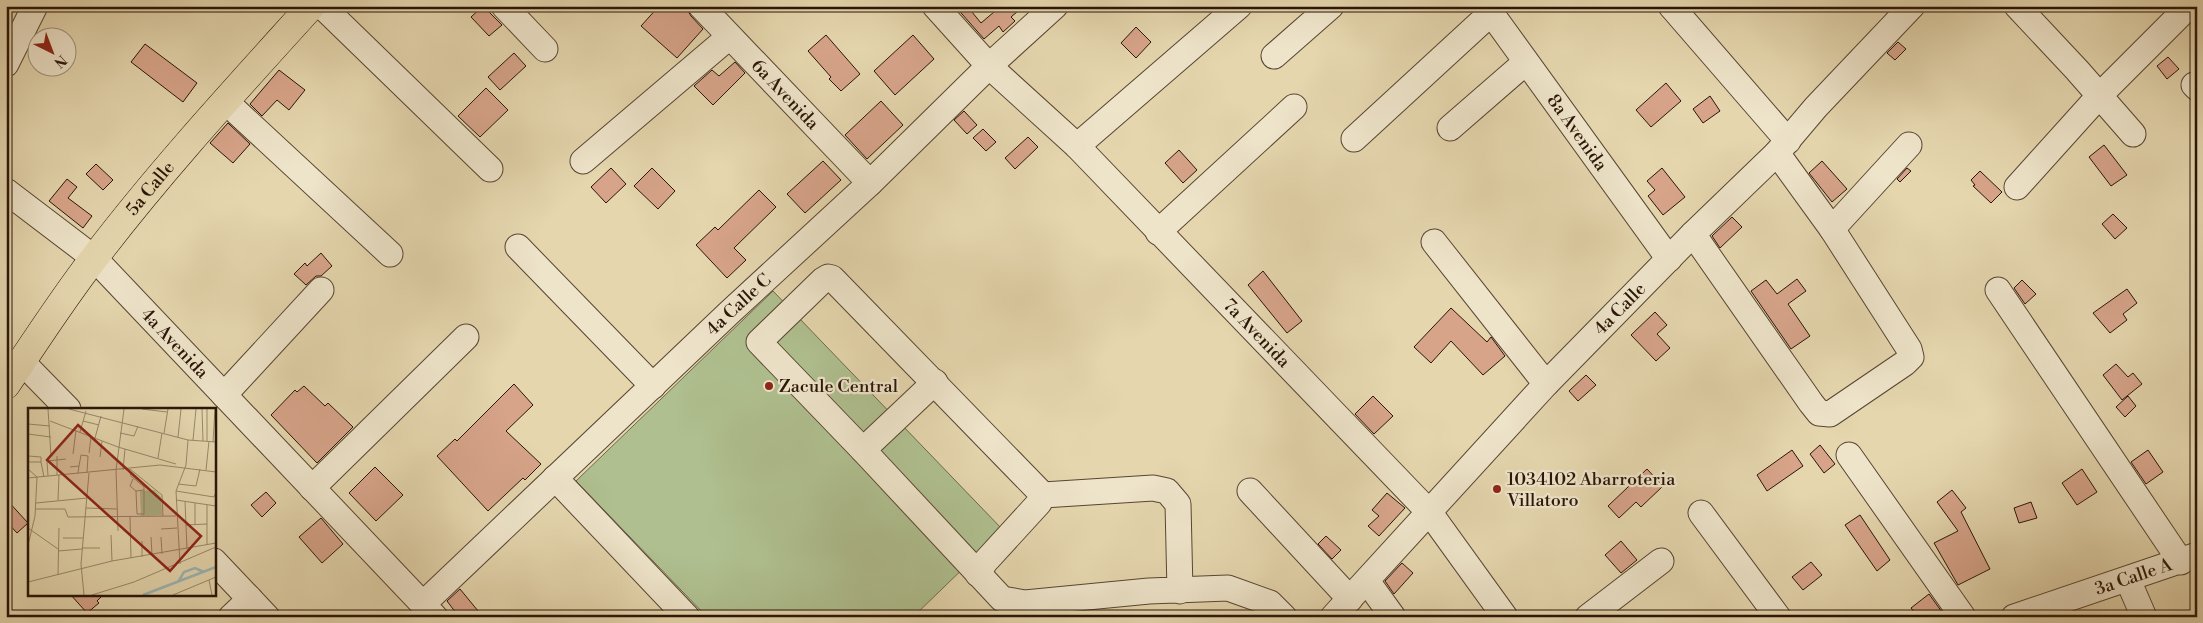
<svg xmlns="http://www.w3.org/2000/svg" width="2203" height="623" font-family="'Libre Bodoni',serif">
<rect width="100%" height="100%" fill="#e5d6ae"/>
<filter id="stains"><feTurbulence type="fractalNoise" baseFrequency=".004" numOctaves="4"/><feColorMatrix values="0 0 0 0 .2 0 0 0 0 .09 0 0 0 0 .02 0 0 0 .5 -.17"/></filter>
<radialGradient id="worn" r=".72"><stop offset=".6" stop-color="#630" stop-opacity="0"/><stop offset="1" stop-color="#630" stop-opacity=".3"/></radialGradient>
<polygon fill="#afbf8f" stroke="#6c6a4b" points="773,291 1003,530 913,617 707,617 576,481"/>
<g fill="#d7a48a" stroke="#291507">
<polygon points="483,6 502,25 489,36 471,17"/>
<polygon points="659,6 685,6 691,16 703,29 677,58 641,26"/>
<polygon points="955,6 967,6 981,23 1001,6 1024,6 1011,17 1015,21 1003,32 999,26 984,39"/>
<polygon points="1136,27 1151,42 1136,58 1121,43"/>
<polygon points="826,35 860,74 841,91 829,79 831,77 808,51"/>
<polygon points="913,35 934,59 895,95 874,71"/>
<polygon points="1898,42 1906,49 1895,60 1887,53"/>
<polygon points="145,44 197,83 183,102 131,62"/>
<polygon points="514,53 526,66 500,90 488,77"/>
<polygon points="2168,57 2179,69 2167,79 2157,66"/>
<polygon points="735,62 745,73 713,105 694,86 712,70 719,76"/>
<polygon points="279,70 305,90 289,110 277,100 262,116 250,104"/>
<polygon points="1666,83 1681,101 1651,127 1636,110"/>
<polygon points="486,88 508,110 480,137 458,116"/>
<polygon points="1710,96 1720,111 1703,123 1693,109"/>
<polygon points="881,101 903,125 867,159 845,135"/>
<polygon points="964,111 977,125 967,134 954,120"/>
<polygon points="228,123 250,144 233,163 210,143"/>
<polygon points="983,129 996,142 986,151 973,138"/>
<polygon points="1028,137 1038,147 1015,169 1005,158"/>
<polygon points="2104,145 2127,175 2111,186 2089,157"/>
<polygon points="1179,150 1197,170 1183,183 1165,163"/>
<polygon points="823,161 841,180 805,213 787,194"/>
<polygon points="1822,161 1847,189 1832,202 1809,173"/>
<polygon points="96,164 113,180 103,190 86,174"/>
<polygon points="611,168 626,184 606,203 591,187"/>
<polygon points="652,168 675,191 658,209 634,186"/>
<polygon points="1662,168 1685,197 1663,215 1648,196 1655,190 1647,181"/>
<polygon points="1907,168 1911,171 1900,182 1897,179"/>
<polygon points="1980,171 2002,192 1991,203 1973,186 1975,185 1971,180"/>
<polygon points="67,179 77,187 68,198 92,216 83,228 49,201"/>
<polygon points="759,190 776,207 734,248 746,260 727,278 696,245 715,227 718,230"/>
<polygon points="2113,214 2127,228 2115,239 2102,224"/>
<polygon points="1732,217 1742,227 1720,248 1712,236"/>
<polygon points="321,253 332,266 321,276 316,276 306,285 294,274 305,263 307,266"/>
<polygon points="1263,271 1302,321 1287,333 1248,285"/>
<polygon points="1797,279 1806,291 1788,304 1810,336 1791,349 1751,291 1766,280 1777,294"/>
<polygon points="2022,280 2036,294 2025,304 2014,288"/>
<polygon points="2127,289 2137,303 2123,314 2127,320 2110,333 2093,313"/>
<polygon points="1451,308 1487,342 1491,337 1505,356 1483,375 1451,341 1431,363 1414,347"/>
<polygon points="1655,312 1667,325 1657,334 1670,348 1656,361 1631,335"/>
<polygon points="2116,364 2128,377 2133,373 2142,384 2122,400 2103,375"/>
<polygon points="1586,375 1596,385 1578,401 1569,391"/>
<polygon points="514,384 533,405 506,431 541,464 525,480 523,478 488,511 437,456 455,439 457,441"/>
<polygon points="304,386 325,406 328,403 353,427 317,463 271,415 295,390 297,392"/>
<polygon points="1373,396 1393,416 1374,434 1355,414"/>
<polygon points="2128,396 2136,406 2125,417 2116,407"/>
<polygon points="1820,445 1835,464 1824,473 1810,454"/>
<polygon points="1792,450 1803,466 1767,491 1757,475"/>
<polygon points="2148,450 2163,472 2146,484 2131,462"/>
<polygon points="375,467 403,495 376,521 349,493"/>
<polygon points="1647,469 1663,486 1641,507 1636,502 1619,518 1608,506"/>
<polygon points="2082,469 2097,492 2077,505 2062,483"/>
<polygon points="1952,490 1966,508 1961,512 1990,569 1958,585 1934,543 1958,531 1937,502"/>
<polygon points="266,492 276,503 262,517 251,505"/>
<polygon points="1387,493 1405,508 1379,536 1368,526 1379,516 1372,510"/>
<polygon points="6,499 28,523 17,533 6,521"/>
<polygon points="2031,502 2037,518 2019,523 2014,508"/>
<polygon points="1860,515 1890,560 1877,571 1845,525"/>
<polygon points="321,518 343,544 322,563 299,537"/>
<polygon points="1326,536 1341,550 1332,559 1318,544"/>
<polygon points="1621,541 1637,560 1621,573 1605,555"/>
<polygon points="1811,562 1822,575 1803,590 1792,577"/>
<polygon points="1402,563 1413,573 1394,594 1385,581"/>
<polygon points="460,589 483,617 459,617 447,601"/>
<polygon points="70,594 104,594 97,601 99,603 87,613"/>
<polygon points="1929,594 1942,612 1935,617 1918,617 1911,608"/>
</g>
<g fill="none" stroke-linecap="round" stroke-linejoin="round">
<defs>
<g id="minor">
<polyline points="322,6 490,169"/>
<polyline points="504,6 545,49"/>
<path id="s1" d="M701,6L870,183"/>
<path id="s2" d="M935,6L989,66L1077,146L1430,513L1505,617"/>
<path id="s3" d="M1486,6L1669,259"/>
<polyline points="1671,6 1788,141"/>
<polyline points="2017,6 2077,70 2133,134"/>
<polyline points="1274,56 1331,6"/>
<polyline points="6,64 35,6"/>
<polyline points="2194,85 2197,88"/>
<polyline points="225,101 390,254"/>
<polyline points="1450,128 1526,62"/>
<polyline points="1354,139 1491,13"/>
<polyline points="1077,146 1239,6"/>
<polyline points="1777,153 1832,229 1909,145"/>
<polyline points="583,161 729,37"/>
<polyline points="2017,187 2099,96 2184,11 2185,6"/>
<path id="s4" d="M6,191L94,258L435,617"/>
<polyline points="1158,232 1294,107"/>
<polyline points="1693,234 1811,403 1819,413 1830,414 1905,363 1911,357 1909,349 1832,229"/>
<polyline points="1434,242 1546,384"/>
<polyline points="518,247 653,386"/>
<polyline points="1998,290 2181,562"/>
<polyline points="22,362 68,409"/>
<polyline points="224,395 321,290"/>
<polyline points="863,450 935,382"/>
<polyline points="1849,455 1963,617"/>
<polyline points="555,478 687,617"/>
<polyline points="312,488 466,337"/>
<polyline points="1250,491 1350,599"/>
<polyline points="1701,513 1778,617"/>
<polyline points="214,561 267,617"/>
<polyline points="978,574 985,562 1039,503 1043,495"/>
<polyline points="2128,580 2144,617"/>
<polyline points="1367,581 1393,617"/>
<polyline points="1180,591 1178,504 1167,491 1153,488 1043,495 832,278 828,277 823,280 759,342 863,450 1002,599 1025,603 1149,591 1228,588 1270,603 1284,617"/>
<path id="s5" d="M423,604L730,312L870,183L989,66L1055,6"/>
<polyline points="231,617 250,599"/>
<path id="s6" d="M1333,617L1546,384L1693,234L1777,153L1816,107L1912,6"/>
<polyline points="1588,617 1661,561"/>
<path id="s7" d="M2014,617L2194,556"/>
</g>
<g id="major">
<path id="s8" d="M6,385C35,342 63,298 95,257C162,169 237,88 311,6"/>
</g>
</defs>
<use href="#minor" stroke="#584531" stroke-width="27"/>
<use href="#major" stroke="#291507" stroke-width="29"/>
<use href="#minor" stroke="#eee4ca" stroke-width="25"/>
<use href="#major" stroke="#e5d6ae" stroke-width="28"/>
</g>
<g fill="#8f2418" stroke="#eee4ca" stroke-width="2">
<circle cx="769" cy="386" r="5"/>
<circle cx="1497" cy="489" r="5"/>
</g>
<g text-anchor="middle" stroke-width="4.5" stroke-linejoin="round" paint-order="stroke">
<g font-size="18" fill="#291507" stroke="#eee4ca">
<text dy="6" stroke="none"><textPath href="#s1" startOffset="122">6a Avenida</textPath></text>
<text dy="6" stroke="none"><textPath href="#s3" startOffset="156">8a Avenida</textPath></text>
<text dy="6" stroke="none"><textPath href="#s8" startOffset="244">5a Calle</textPath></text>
<text dy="6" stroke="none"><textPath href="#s5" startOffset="435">4a Calle C</textPath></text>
<text dy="6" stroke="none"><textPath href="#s6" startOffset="421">4a Calle</textPath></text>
<text dy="6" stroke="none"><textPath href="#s2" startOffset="459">7a Avenida</textPath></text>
<text dy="6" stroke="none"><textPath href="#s4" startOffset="228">4a Avenida</textPath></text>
<text dy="6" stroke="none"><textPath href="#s7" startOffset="126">3a Calle A</textPath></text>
</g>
<g font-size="18" fill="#291507" stroke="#eee4ca" text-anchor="start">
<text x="779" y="392">Zacule Central</text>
<text x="1507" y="485">1034102 Abarroteria<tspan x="1507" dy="21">Villatoro</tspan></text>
</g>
</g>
<g transform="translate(28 408)">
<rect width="188" height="188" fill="#e5d6ae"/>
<path d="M127,82L133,89L134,107L113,108L112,83Z" fill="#afbf8f"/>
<path fill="none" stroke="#9bb6b6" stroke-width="2.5" d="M150,174L156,164L167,160L176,164M115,187L188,159"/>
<path fill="none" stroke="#9a896b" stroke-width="1" d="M20,1L23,48M41,1L160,32L188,34M114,1L139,4M174,1L175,33M22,13L90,39L148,56M55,13L71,17M0,16L22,18M52,24L58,3M92,25L106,28L110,18M136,25L140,1M0,26L23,29M150,29L153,1M67,30L73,8M165,32L168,1M179,33V1M185,34L187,1M61,45L63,29M45,46L48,22M0,48L13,49V54M29,48V67M72,49L74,33M130,50L134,25M0,54H13L16,69M51,58L53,47L60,48L59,65M42,59L51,58L50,65M0,61L9,69L7,108L0,137M101,61L103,68L116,79V106H109L108,83M102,61L134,87L135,108M95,62L97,41M178,62L181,33M20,68L19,53L38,51M0,70L132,57L188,64M105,71L102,78L108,83L116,82M150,76L168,78L172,61M148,83L186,89L188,84M30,92L31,67M148,92L188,98M157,93L159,141M8,95L59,90M58,100L89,101M8,101H37L40,109L148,108M102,109L103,150M158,117L179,116M167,117V95M0,120L30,141M133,121L149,120M90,123L88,62L96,1M83,127L84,153M123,129L124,147M133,129L134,146M35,130H55M114,133V149M179,137V97M54,140H72M30,143L54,141M152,156L148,83L158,57L160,32M30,167L31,120M181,172L184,187M0,174L84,153L188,135M56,187L53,156L61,65M64,187L106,174L188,139M145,187L188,169"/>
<path fill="#8f2418" fill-opacity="0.15" stroke="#8f2418" stroke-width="2.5" d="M50,17L173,128L142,163L19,52Z"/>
<rect width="188" height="188" fill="none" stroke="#291507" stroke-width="2.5"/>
</g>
<rect width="2203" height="623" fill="none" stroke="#e5d6ae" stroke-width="25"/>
<rect x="8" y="8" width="2188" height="608" fill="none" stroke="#291507" stroke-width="2.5"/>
<rect x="12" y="12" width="2178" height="598" fill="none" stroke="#291507"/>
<g transform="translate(52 52) rotate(138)"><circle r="24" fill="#eee4ca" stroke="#9f917c"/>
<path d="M0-4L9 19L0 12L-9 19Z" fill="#8f2418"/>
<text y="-8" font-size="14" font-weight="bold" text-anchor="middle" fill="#291507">N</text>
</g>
<rect width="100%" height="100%" filter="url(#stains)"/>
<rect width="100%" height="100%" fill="url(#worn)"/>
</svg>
